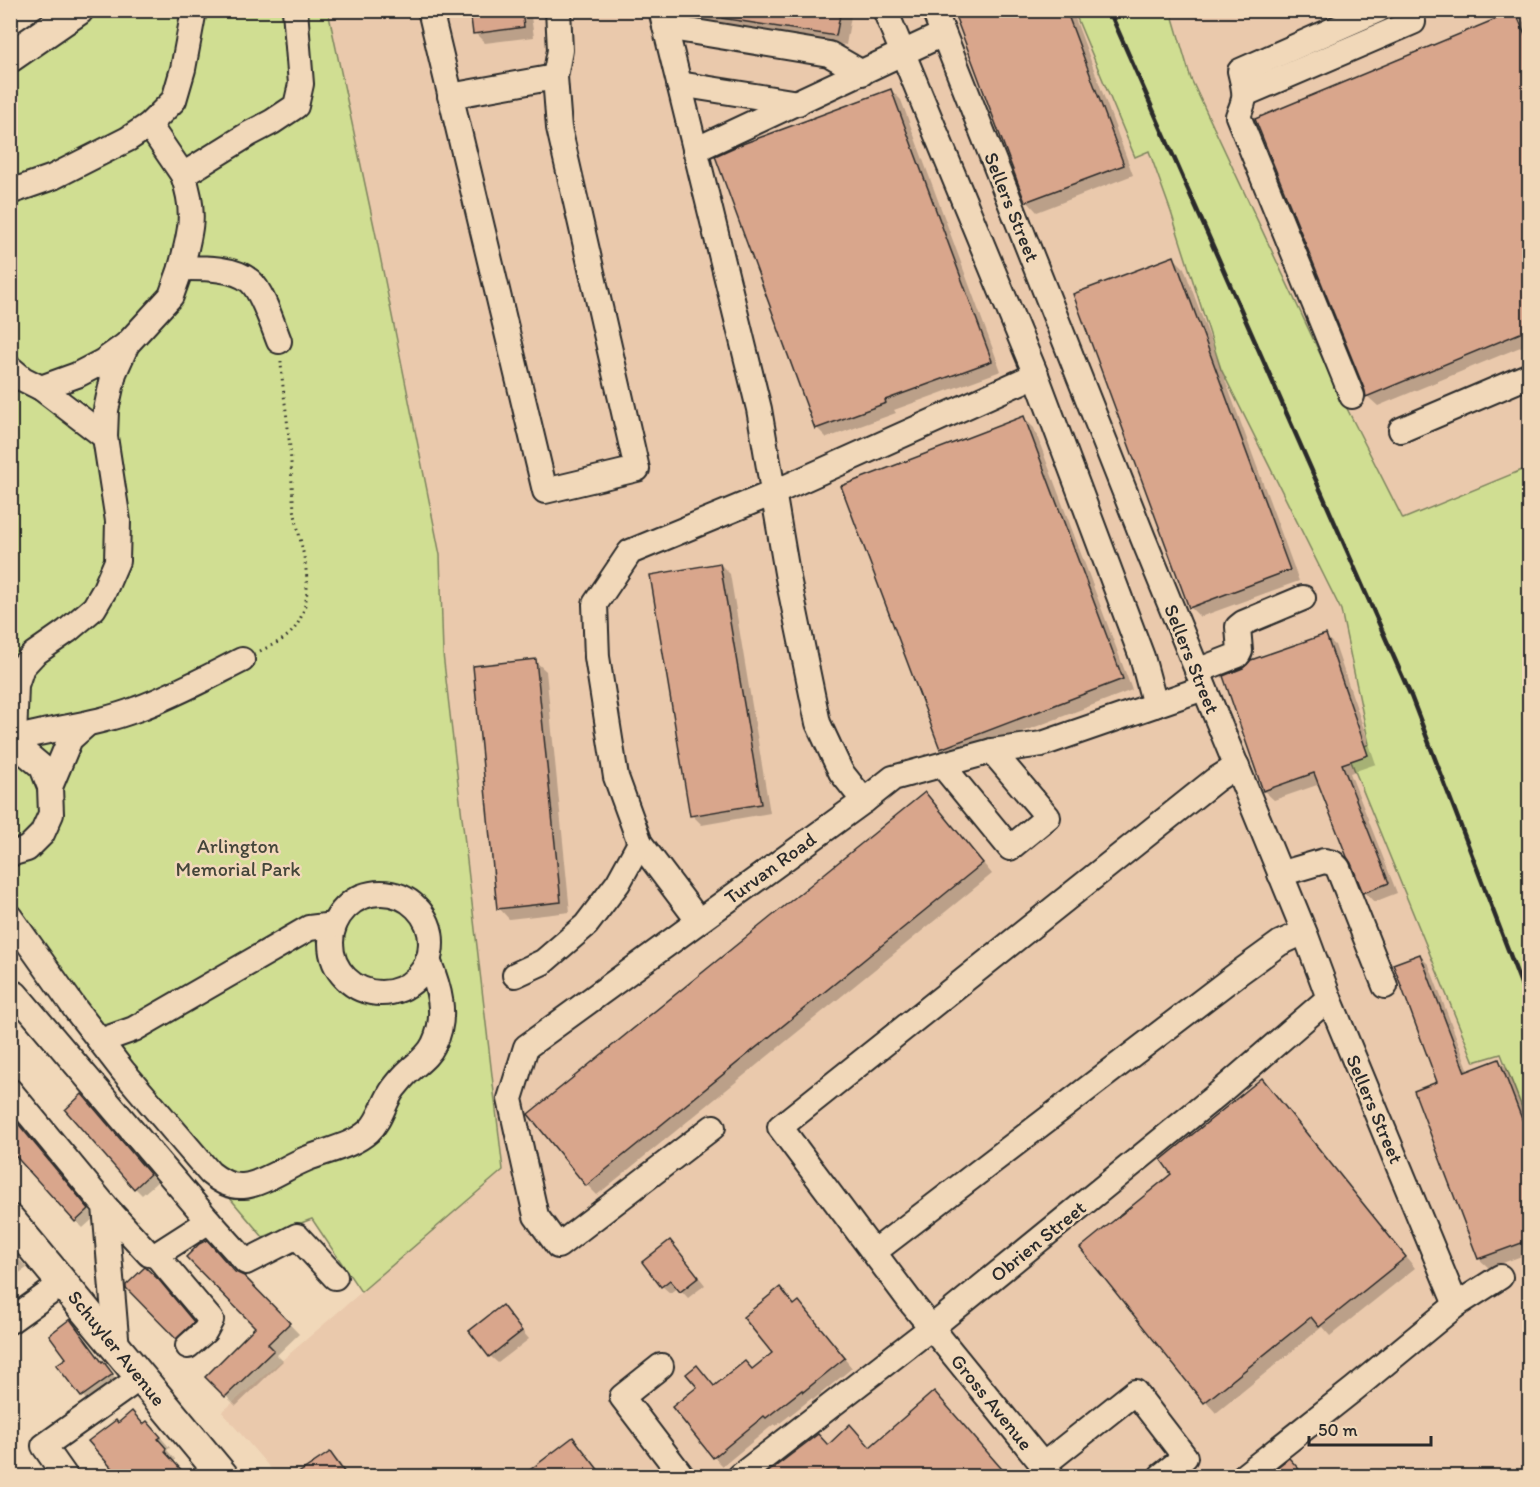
<svg xmlns="http://www.w3.org/2000/svg" width="1540" height="1487" font-family="Itim,sans-serif">
<rect width="100%" height="100%" fill="#f1d8b9"/>
<filter id="ink" filterUnits="userSpaceOnUse"><feTurbulence type="fractalNoise" baseFrequency=".0167" numOctaves="2"/><feDisplacementMap in="SourceGraphic" scale="12" xChannelSelector="R" yChannelSelector="G"/><feConvolveMatrix kernelMatrix="1 2 1 2 8 2 1 2 1" color-interpolation-filters="sRGB"/></filter>
<g filter="url(#ink)">
<g fill="#eac9ac">
<polygon points="328,11 1074,11 1135,156 1149,151 1171,212 1221,369 1341,610 1369,744 1348,754 1474,1061 1501,1054 1529,1125 1529,1476 277,1476 222,1412 503,1170 443,654 440,555 375,231"/>
<polygon points="1171,11 1529,11 1529,467 1403,519 1331,377 1191,79"/>
</g>
<g fill="#d0de92" stroke="#7e845e" stroke-width="1.5">
<polygon points="98,11 328,11 375,231 440,555 443,654 503,1170 361,1292 312,1219 263,1237 17,948 11,953 11,69"/>
<polygon points="1074,11 1171,11 1191,79 1331,377 1403,519 1529,467 1529,1125 1501,1054 1474,1062 1348,754 1369,744 1341,610 1221,369 1171,212 1149,151 1135,157"/>
</g>
<g fill="#0003">
<polygon points="472,10 530,10 534,37 485,43 475,33"/>
<polygon points="678,10 852,10 846,45 688,20"/>
<polygon points="955,10 1072,10 1133,175 1037,212 1027,201"/>
<polygon points="1514,12 1525,23 1530,34 1530,343 1378,406 1367,396"/>
<polygon points="891,90 901,100 1001,371 894,410 896,413 827,438 817,428"/>
<polygon points="1174,258 1184,268 1299,581 1200,617 1190,607"/>
<polygon points="1024,418 1034,428 1132,690 951,759 941,748"/>
<polygon points="720,564 730,574 770,813 702,825 692,815"/>
<polygon points="1325,636 1335,645 1376,764 1350,773 1397,893 1374,902 1365,892 1320,784 1274,800 1264,791 1225,677"/>
<polygon points="535,661 546,671 570,912 509,919 499,908"/>
<polygon points="925,794 935,804 992,874 597,1195 587,1185"/>
<polygon points="1419,955 1429,965 1469,1071 1499,1060 1508,1070 1530,1127 1530,1253 1489,1268 1479,1259"/>
<polygon points="10,1004 12,1009 18,1018 10,1025"/>
<polygon points="1262,1080 1272,1090 1415,1268 1330,1336 1322,1327 1216,1413 1206,1402 1082,1248 1174,1174"/>
<polygon points="90,1104 157,1182 142,1195 135,1188"/>
<polygon points="20,1126 95,1217 83,1228 76,1221"/>
<polygon points="10,1249 27,1268 10,1279"/>
<polygon points="677,1249 705,1285 688,1298 678,1287 670,1293 662,1286"/>
<polygon points="236,1274 244,1277 299,1334 277,1355 283,1361 236,1406 207,1377 257,1328"/>
<polygon points="154,1278 200,1330 184,1346 128,1287"/>
<polygon points="795,1306 807,1312 852,1368 813,1400 812,1398 776,1426 774,1424 723,1466 714,1457 715,1387 753,1370 774,1354"/>
<polygon points="502,1307 529,1339 498,1363 490,1356"/>
<polygon points="102,1363 107,1367 116,1379 87,1401 58,1365"/>
<polygon points="944,1403 1008,1476 765,1476 818,1436 828,1446 871,1448"/>
<polygon points="10,1405 18,1416 10,1421"/>
<polygon points="118,1425 144,1426 157,1433 170,1448 167,1450 175,1459 175,1463 186,1476 122,1476 117,1472"/>
<polygon points="573,1439 583,1449 604,1476 525,1476"/>
<polygon points="330,1453 338,1461 348,1476 296,1476"/>
</g>
<g fill="#d9a68c" stroke="#2b2b2b" stroke-width="1.5">
<polygon points="470,10 522,10 524,27 473,34"/>
<polygon points="723,10 841,10 836,36 722,18"/>
<polygon points="953,10 1066,10 1124,165 1025,202"/>
<polygon points="1515,11 1530,46 1530,329 1366,397 1365,391 1255,119"/>
<polygon points="891,89 992,361 885,400 886,403 815,429 715,156 737,146"/>
<polygon points="1174,256 1290,570 1189,608 1073,294"/>
<polygon points="1024,416 1123,679 940,749 841,486"/>
<polygon points="720,563 761,804 690,816 650,575"/>
<polygon points="1326,634 1368,755 1342,764 1389,883 1363,893 1351,863 1347,857 1314,773 1263,791 1223,676 1243,668 1251,660"/>
<polygon points="536,659 561,902 497,909 473,666"/>
<polygon points="925,792 983,863 586,1186 528,1114"/>
<polygon points="1420,954 1465,1072 1499,1059 1530,1140 1530,1240 1478,1259 1414,1091 1437,1082 1393,964"/>
<polygon points="1262,1078 1406,1257 1319,1327 1311,1317 1204,1403 1080,1248 1171,1174 1161,1160"/>
<polygon points="82,1094 150,1174 134,1189 65,1110"/>
<polygon points="10,1114 89,1209 75,1222 10,1150"/>
<polygon points="207,1240 235,1272 244,1276 290,1323 268,1344 274,1350 225,1397 205,1377 255,1327 186,1257 199,1244"/>
<polygon points="670,1240 699,1277 680,1292 670,1280 661,1287 642,1262"/>
<polygon points="145,1267 159,1280 194,1322 176,1339 126,1288 126,1285"/>
<polygon points="780,1287 794,1305 799,1301 845,1358 803,1392 802,1390 766,1418 764,1416 713,1458 672,1407 697,1387 686,1374 697,1365 714,1386 745,1361 752,1369 772,1353 743,1317"/>
<polygon points="502,1305 522,1331 489,1357 469,1331"/>
<polygon points="70,1319 102,1362 103,1361 113,1374 81,1397 56,1365 66,1358 49,1335"/>
<polygon points="934,1391 1008,1476 763,1476 818,1434 828,1445 850,1424 870,1447"/>
<polygon points="132,1411 143,1424 147,1421 161,1437 158,1439 166,1448 165,1452 187,1476 128,1476 121,1469 116,1473 88,1441 116,1420 118,1423"/>
<polygon points="573,1437 603,1476 522,1476"/>
<polygon points="330,1452 347,1476 294,1476"/>
<polygon points="1289,1458 1305,1476 1266,1476"/>
</g>
<g fill="none" stroke-linecap="round" stroke-linejoin="round">
<defs>
<g id="minor">
<polyline points="430,10 545,491 637,469 559,128 555,77 560,50 558,10"/>
<polyline points="661,10 759,409 787,573 818,723 841,772 864,801"/>
<polyline points="885,10 1036,375 1142,657 1155,705"/>
<polyline points="934,10 1143,538 1306,936 1329,998 1456,1305"/>
<polyline points="665,27 829,54 862,73"/>
<polyline points="679,84 798,103"/>
<polyline points="1245,94 1413,22"/>
<polyline points="450,96 555,77"/>
<polyline points="149,125 183,175 249,134 272,122 296,106 301,84 295,10"/>
<polyline points="695,150 943,34"/>
<path d="M183,175C196,212 191,231 181,268C201,268 234,267 250,281C262,291 273,326 279,341"/>
<polyline points="10,192 53,177 128,139 149,125 174,100 183,69 194,10"/>
<polyline points="10,368 23,379 41,388 105,437"/>
<polyline points="41,388 77,375 102,362 127,344"/>
<path d="M1352,396L1238,116C1247,96 1245,92 1240,71L1378,10"/>
<polyline points="1401,430 1530,375"/>
<polyline points="1197,671 1238,655 1240,651 1238,627 1243,623 1303,598"/>
<path d="M10,740C52,728 96,725 137,709C173,696 208,677 242,660"/>
<polyline points="942,765 1010,848 1048,817 992,751"/>
<polyline points="50,787 70,739 87,724"/>
<polyline points="10,854 27,849 42,834 51,814 50,787 42,767 23,751 14,739 16,685 22,667 34,654 67,631 94,608 104,591 117,561 118,521 105,437 106,410 114,373 127,344 171,296 181,268"/>
<polyline points="1280,874 1324,861 1333,863 1338,868 1385,986"/>
<circle cx="381" cy="943" r="50"/>
<path d="M10,917L76,1010L123,1071L210,1173C220,1181 230,1187 243,1186C261,1185 288,1166 306,1159C327,1150 351,1147 369,1131C381,1120 384,1101 394,1088C398,1083 402,1078 406,1074C416,1064 428,1057 434,1044C448,1016 439,987 428,960"/>
<polyline points="698,920 640,843 616,777 597,657 595,604 630,552 773,493 1036,375"/>
<polyline points="515,975 543,962 586,925 618,883 640,843"/>
<polyline points="16,994 209,1221"/>
<polyline points="100,1041 134,1029 309,928 334,925"/>
<polyline points="10,1091 105,1206 117,1349"/>
<polyline points="713,1127 558,1246 536,1216 510,1099 526,1047 864,801 893,778 992,751 1042,744 1204,688"/>
<polyline points="105,1206 149,1254 156,1255 209,1221 246,1262 297,1236 335,1277"/>
<polyline points="874,1252 1240,972 1280,943 1304,932"/>
<polyline points="156,1255 211,1320 205,1331 188,1346"/>
<polyline points="10,1321 63,1283"/>
<polyline points="661,1366 622,1397 682,1476"/>
<polyline points="1043,1465 1135,1392 1185,1457 1161,1476"/>
<polyline points="65,1476 44,1446 141,1377"/>
<polyline points="740,1476 931,1328 1218,1094 1329,998"/>
<polyline points="1052,1476 913,1305 780,1127 1215,780 1237,766"/>
<polyline points="1244,1476 1354,1389 1456,1305 1500,1277"/>
</g>
<g id="major">
<polyline points="10,57 78,10"/>
<polyline points="10,1220 223,1476"/>
</g>
</defs>
<use href="#minor" stroke="#2b2b2b" stroke-width="28"/>
<use href="#major" stroke="#2b2b2b" stroke-width="34"/>
<path stroke="#2b2b2b" stroke-width="3" stroke-dasharray="1.5 4.5" stroke-linecap="butt" d="M260,651C278,642 292,638 301,617C316,583 299,543 294,508C291,485 292,462 289,439C287,413 282,387 281,361"/>
<use href="#minor" stroke="#f1d8b9" stroke-width="24"/>
<use href="#major" stroke="#f1d8b9" stroke-width="30"/>
<polyline stroke="#2b2b2b" stroke-width="4.5" points="1109,10 1411,696 1530,1007"/>
</g>
</g>
<g text-anchor="middle" stroke-width="5" stroke-linejoin="round" paint-order="stroke">
<g font-size="20" fill="#2b2b2b" stroke="#f1d8b9">
<text transform="translate(1012 207) rotate(68)" y="7">Sellers Street</text>
<text transform="translate(1192 659) rotate(68)" y="7">Sellers Street</text>
<text transform="translate(770 868) rotate(-36)" y="7">Turvan Road</text>
<text transform="translate(1375 1109) rotate(67)" y="7">Sellers Street</text>
<text transform="translate(1038 1241) rotate(-39)" y="7">Obrien Street</text>
<text transform="translate(117 1348) rotate(51)" y="7">Schuyler Avenue</text>
<text transform="translate(992 1402) rotate(51)" y="7">Gross Avenue</text>
</g>
<g font-size="20" fill="#44463a" stroke="#f1d8b9">
<text x="238" y="853">Arlington<tspan x="238" dy="23">Memorial Park</tspan></text>
</g>
</g>
<rect width="1540" height="1487" fill="none" stroke="#f1d8b9" stroke-width="36"/>
<rect x="18" y="18" width="1504" height="1451" fill="none" stroke="#2b2b2b" stroke-width="2" filter="url(#ink)"/>
<path d="M1309 1436v9h122v-9" fill="none" stroke="#2b2b2b" stroke-width="3"/>
<text x="1318" y="1436" font-size="18" fill="#2b2b2b" stroke="#f1d8b9" stroke-width="4.5" paint-order="stroke">50 m</text>
</svg>
